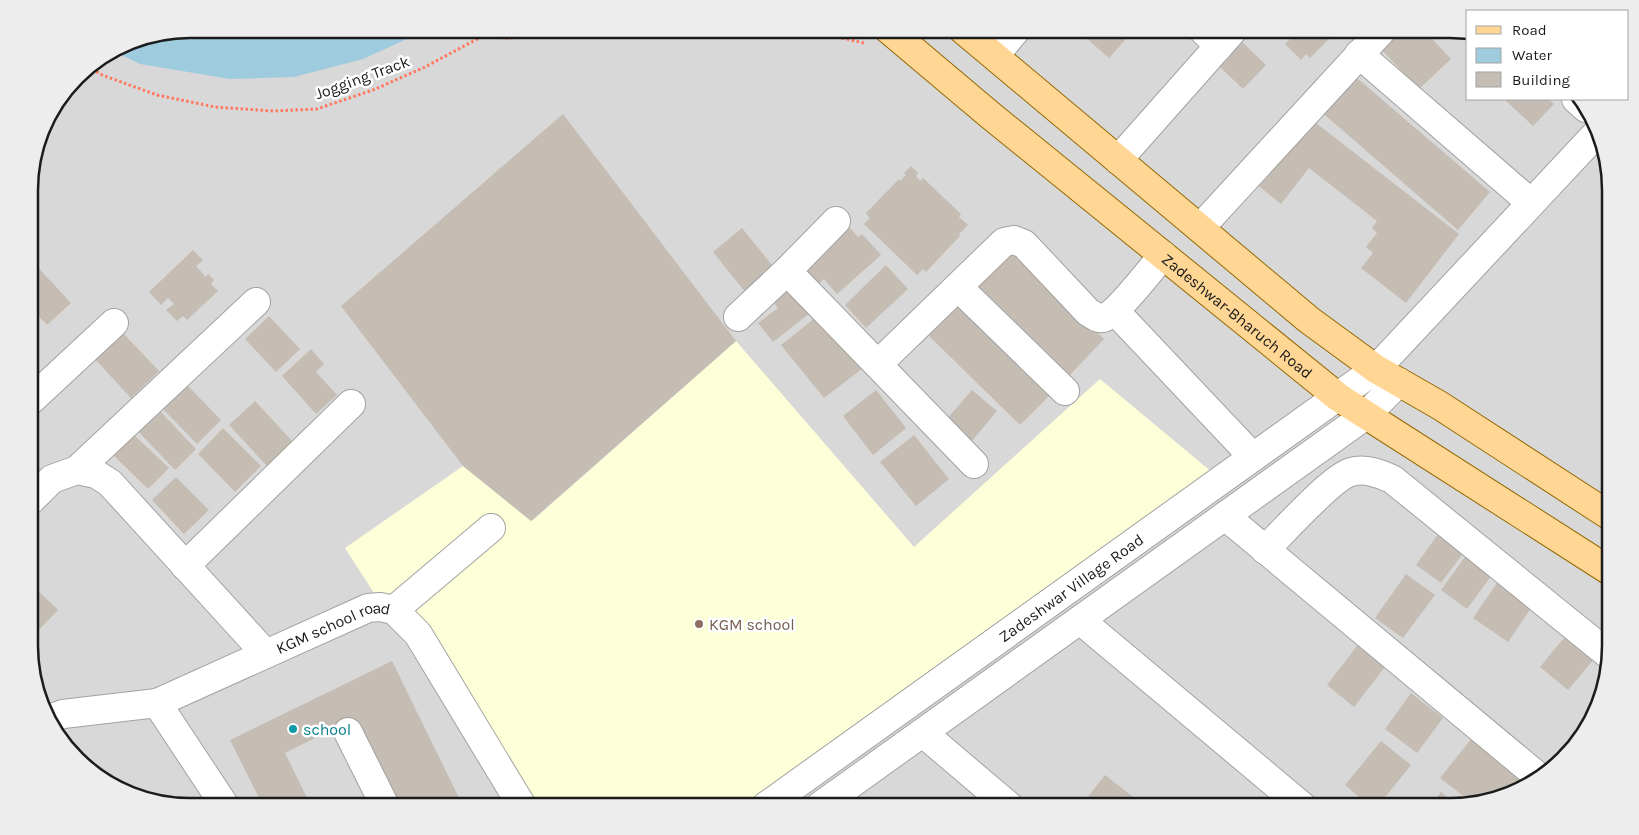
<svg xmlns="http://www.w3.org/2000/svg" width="1639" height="835" font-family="Karla,sans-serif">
<rect width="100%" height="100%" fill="#edeae0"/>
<polygon fill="#d9d8d8" points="190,29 1449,29 1468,33 1468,99 1582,99 1609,169 1610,646 1594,716 1539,779 1460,806 190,806 119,790 62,743 30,667 29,179 45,119 83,69 128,41"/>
<polygon fill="#fdffd8" points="736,341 914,547 1100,379 1213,473 751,806 513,806 443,700 345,548 463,466 532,521"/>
<polygon fill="#9eccde" points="190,29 429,29 363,59 294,77 230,79 140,64 113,51 128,41"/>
<g fill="#c5bcb3">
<polygon points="1076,29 1135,29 1109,58"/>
<polygon points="1296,29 1339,29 1310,58 1306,54 1301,60 1285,44 1296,33 1294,31"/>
<polygon points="1402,29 1423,29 1451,59 1419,89 1381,49"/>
<polygon points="1237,37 1266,65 1243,89 1220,67 1230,57 1224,50"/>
<polygon points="1351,73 1490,192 1458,230 1319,110"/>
<polygon points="1504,99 1548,99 1554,104 1533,126"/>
<polygon points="563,114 736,341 531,521 463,466 341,306"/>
<polygon points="1307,116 1459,234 1406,303 1361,268 1373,253 1366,247 1377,233 1372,228 1377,221 1309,168 1281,204 1255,183"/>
<polygon points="911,166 918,173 916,176 920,181 923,178 961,214 959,217 968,225 959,234 960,236 926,272 923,269 917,275 864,224 870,218 866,213 899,179 900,181 906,175 904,173"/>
<polygon points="742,228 775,269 746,293 713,252"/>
<polygon points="850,228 858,237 862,234 881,255 837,294 824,279 814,288 800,272"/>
<polygon points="1012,249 1104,339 1068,377 975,287"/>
<polygon points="193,250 203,260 196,266 206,277 208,274 214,280 211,284 218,291 187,320 183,316 177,321 166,310 174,304 168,298 161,305 149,292"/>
<polygon points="33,262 71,303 47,325 29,306 29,265"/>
<polygon points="886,265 908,289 866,328 845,305"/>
<polygon points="789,287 810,313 773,342 758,323 778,308 772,300"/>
<polygon points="958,300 1053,392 1020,425 926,333"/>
<polygon points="29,313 39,322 29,332"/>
<polygon points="820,314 863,368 824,398 781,345"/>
<polygon points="269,316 300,349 276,372 245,339"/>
<polygon points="120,330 159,371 131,398 92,356"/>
<polygon points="311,349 324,364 316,372 337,395 316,414 282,376"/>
<polygon points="186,384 221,420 197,444 162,408"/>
<polygon points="876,390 906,428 873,455 843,416"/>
<polygon points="972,390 997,411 972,441 946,420"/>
<polygon points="255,401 294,443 268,467 229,425"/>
<polygon points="156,407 196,449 175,470 135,428"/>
<polygon points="223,428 261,466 235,492 198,454"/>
<polygon points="133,434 169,468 148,489 113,455"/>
<polygon points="914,435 949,479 916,506 880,462"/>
<polygon points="176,477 209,510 184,534 152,500"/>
<polygon points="1441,530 1467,548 1441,583 1416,565"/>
<polygon points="1472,547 1495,571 1467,609 1441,590"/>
<polygon points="1406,574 1435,595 1403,638 1375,618"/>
<polygon points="1501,577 1536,601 1508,642 1473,618"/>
<polygon points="30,583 58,610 30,639"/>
<polygon points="1568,633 1594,659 1568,690 1540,667"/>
<polygon points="1360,642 1388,663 1354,707 1327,685"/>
<polygon points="392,661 463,806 398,806 355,718 285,753 311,806 263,806 230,740"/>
<polygon points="1411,693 1443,718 1417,753 1385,729"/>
<polygon points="1472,738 1528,783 1471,802 1440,778"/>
<polygon points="1381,741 1411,765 1378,806 1370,806 1345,785"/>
<polygon points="1105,775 1138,801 1134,806 1081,806"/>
<polygon points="1441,792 1458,806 1430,806"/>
</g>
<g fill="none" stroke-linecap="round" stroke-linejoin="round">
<defs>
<g id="minor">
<polyline points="1202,29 1219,46"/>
<polyline points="1359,54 1531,203"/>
<polyline points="995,55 1017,29"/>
<polyline points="1576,99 1586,108"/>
<polyline points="1118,160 1234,29"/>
<polyline points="1200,228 1383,29"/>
<polyline points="787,271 974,464"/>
<polyline points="958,287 1065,391"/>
<polyline points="1115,311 1253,457"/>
<polyline points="738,317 787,271 836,221"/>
<path d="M878,364L1004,242L1014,240L1024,244L1088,312C1093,315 1097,319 1103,318C1116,315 1152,268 1163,255"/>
<polyline points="30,401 114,323"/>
<polyline points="77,470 256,302"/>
<polyline points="30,501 52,479 77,470 96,474 110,483 265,653"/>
<polyline points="1225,516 1540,778"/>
<path d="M1265,550C1281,534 1332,477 1351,472C1365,468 1378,473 1392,479L1608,654"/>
<polyline points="185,566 351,404"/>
<polyline points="394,610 491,528"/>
<polyline points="1080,620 1302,806"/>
<polyline points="157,703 225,806"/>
<path id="s1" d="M51,718L63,714L157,703L368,608L380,607L394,610L418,634L522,806"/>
<polyline points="348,732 385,806"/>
<polyline points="923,733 1009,806"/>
<path id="s2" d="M766,806L1376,369L1596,134"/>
<polyline points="820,806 1366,415 1399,382"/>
</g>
<g id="major">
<path id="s3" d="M888,29L990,115L1338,397L1610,571"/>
<polyline points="962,29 1309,320 1376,369 1439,405 1610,516"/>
</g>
</defs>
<use href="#minor" stroke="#a2a2a2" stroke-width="30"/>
<use href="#major" stroke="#936900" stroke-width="30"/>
<g stroke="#ff7860" stroke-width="3" stroke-dasharray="2.5 2.5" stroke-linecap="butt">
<polyline points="803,29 864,43"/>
<polyline points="88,66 102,75 157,95 215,107 273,111 317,109 373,90 423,68 481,37 508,38 547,35 583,29"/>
</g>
<use href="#minor" stroke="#fff" stroke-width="28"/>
<use href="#major" stroke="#ffd694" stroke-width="28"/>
</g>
<circle fill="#8d6e63" stroke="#fff" stroke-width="2" cx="699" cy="624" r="5"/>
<circle fill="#0f9aa8" stroke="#fff" stroke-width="2" cx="293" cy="729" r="5"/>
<g text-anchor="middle" stroke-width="5" stroke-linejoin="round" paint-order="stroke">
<g font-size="16" fill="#1b1b1b" stroke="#fff">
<text transform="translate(362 77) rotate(-20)" y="6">Jogging Track</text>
<text dy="6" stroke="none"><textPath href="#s3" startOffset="452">Zadeshwar-Bharuch Road</textPath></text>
<text dy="6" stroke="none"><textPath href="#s2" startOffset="375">Zadeshwar Village Road</textPath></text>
<text dy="6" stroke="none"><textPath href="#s1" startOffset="300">KGM school road</textPath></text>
</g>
<g font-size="16" fill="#785e54" stroke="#fff" text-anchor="start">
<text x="709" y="630">KGM school</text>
</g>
<g font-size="16" fill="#0d838f" stroke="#fff" text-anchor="start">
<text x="303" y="735">school</text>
</g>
</g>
<path d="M0 0H1639V835H0ZM190 38H1450A152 152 0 0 1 1602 190V646A152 152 0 0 1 1450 798H190A152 152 0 0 1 38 646V190A152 152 0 0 1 190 38Z" fill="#ededed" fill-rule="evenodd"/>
<path fill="none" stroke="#1b1b1b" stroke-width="2.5" d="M190 38H1450A152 152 0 0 1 1602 190V646A152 152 0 0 1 1450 798H190A152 152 0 0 1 38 646V190A152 152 0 0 1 190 38Z"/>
<rect x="1466" y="10" width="162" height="90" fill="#ffffff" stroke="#a4a4a4"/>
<rect x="1476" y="26" width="25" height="8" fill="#ffd694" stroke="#a4a4a4"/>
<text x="1512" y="35" font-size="15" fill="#1b1b1b">Road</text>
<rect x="1476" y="48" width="25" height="15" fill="#9eccde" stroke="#a4a4a4"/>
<text x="1512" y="60" font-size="15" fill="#1b1b1b">Water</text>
<rect x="1476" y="72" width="25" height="15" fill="#c5bcb3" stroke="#a4a4a4"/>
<text x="1512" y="85" font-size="15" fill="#1b1b1b">Building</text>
</svg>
